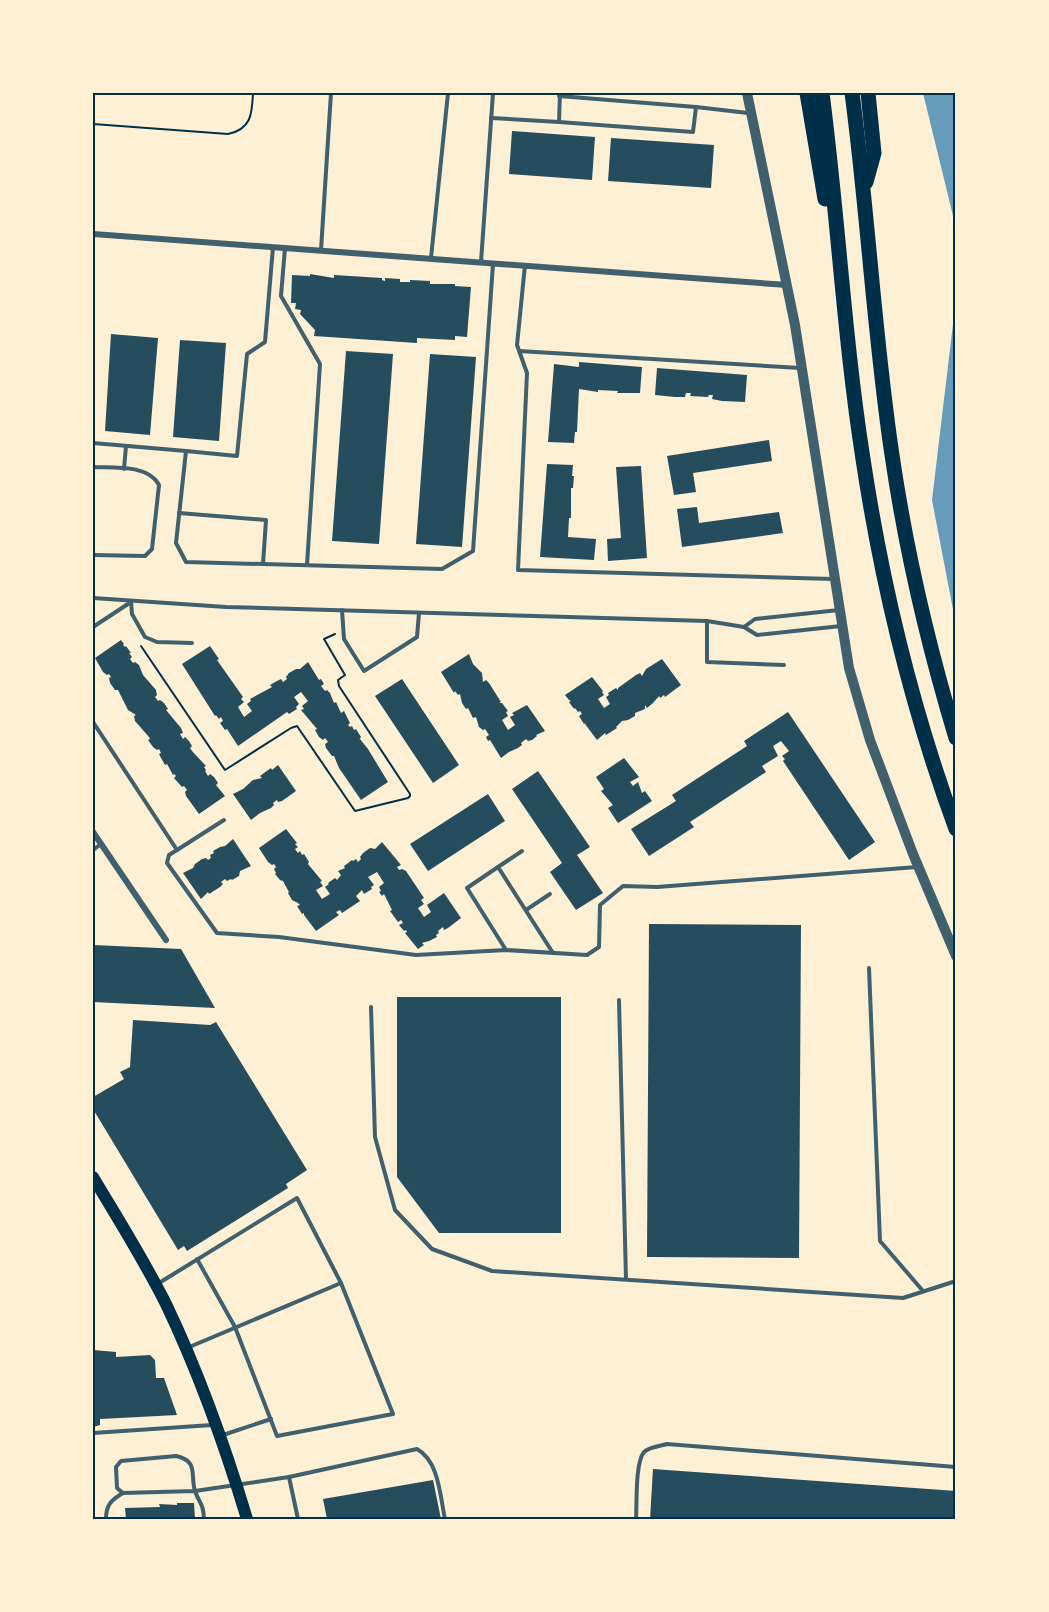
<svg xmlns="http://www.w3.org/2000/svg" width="1049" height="1612" font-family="'Sofia Sans Condensed',sans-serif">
<rect width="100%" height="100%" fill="#fdf0d5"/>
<g fill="#669bbc">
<polygon points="923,93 956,93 956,228"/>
<polygon points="956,299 956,625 932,500"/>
</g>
<g fill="#264d5e">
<polygon points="512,131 595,137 592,180 509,174"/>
<polygon points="611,138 714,145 711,188 608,181"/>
<polygon points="310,274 334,278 334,275 382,278 382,280 385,281 385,278 400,279 400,282 410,282 410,280 430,281 430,284 455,284 455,286 471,287 467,337 455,336 455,340 417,338 417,343 314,336 315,330 300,314 301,310 295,309 296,303 291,303 292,275 310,276"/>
<polygon points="111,334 158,338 150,435 105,431"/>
<polygon points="180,340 226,343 219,441 173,437"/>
<polygon points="346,351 393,354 379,544 332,541"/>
<polygon points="430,354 476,357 462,547 416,544"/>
<polygon points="579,362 642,367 640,393 617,393 618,391 598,390 598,392 579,389 577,432 575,432 574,443 548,442 554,364 579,367"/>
<polygon points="657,368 747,375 745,402 722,401 712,399 713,395 709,395 708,397 690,396 691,393 686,393 685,397 675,397 655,395"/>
<polygon points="769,440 772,461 693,473 696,492 674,495 667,456"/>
<polygon points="547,464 573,465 572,476 574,476 573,488 571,488 571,518 569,518 568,537 596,539 594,560 540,557"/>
<polygon points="641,466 647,558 608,561 607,539 621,538 616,467"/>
<polygon points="697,507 699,523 779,512 783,533 682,547 677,509"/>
<polygon points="121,640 124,644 123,645 125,647 126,646 131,653 129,653 132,657 130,659 133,663 135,662 139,665 143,675 156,690 157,695 155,697 158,701 160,700 164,703 168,709 166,710 181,728 183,733 180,734 183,739 185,737 189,741 192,746 190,748 192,751 206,766 204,767 206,770 205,771 208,776 210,774 214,777 218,783 216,785 225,796 199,814 186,796 185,792 187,790 184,786 182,787 174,778 176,776 174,774 173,775 167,764 165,765 161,758 159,754 161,753 159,749 157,750 153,747 148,740 150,739 149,737 135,721 134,716 136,715 128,710 118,690 115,690 110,683 109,678 111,677 109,674 107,675 103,672 95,658"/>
<polygon points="210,646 219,659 217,660 243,697 241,699 244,702 238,707 244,717 252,711 247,704 251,701 250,699 272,687 270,685 277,681 281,679 283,682 287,679 286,677 289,673 296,669 300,669 308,662 319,680 321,679 324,684 321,686 325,691 327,690 330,693 334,703 336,702 341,713 344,711 350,723 348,725 350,727 352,726 354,730 356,729 361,737 359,740 360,739 368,749 388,782 361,800 339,768 334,756 332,756 326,748 325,744 328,742 325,738 323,740 319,737 315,730 317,729 301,710 304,709 302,706 308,701 301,692 294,697 299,704 296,707 297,709 289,714 287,712 238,746 227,729 225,730 220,723 223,721 221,717 219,719 216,715 215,716 182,664"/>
<polygon points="469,654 473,664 482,673 483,682 486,680 489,683 501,702 499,703 502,703 508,711 506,712 508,716 502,720 508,730 515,725 510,717 514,715 512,713 527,705 545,731 536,735 537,736 532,740 528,741 526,739 521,743 522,745 518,748 509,752 501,758 490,740 488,741 486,737 489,735 485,729 483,730 479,727 476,717 473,718 468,708 466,709 462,703 460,694 458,695 455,691 454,693 441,672"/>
<polygon points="662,659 681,685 665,697 664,695 660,698 659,696 653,703 647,708 645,705 645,709 635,713 635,716 628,720 622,721 616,727 617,728 606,735 605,733 597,740 585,724 586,723 584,724 579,716 582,714 580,711 578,712 575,708 574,709 569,702 571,701 569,700 565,695 592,677 603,691 602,692 604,695 598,699 604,708 610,704 606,697 609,695 608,693 616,688 618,690 618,688 636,675 640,673 642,676 646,669"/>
<polygon points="402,679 459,765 433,783 375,696"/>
<polygon points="788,712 875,842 849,860 783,761 785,759 782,756 789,751 781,741 773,746 778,756 762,766 766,772 690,822 694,827 649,856 631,829 676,801 672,795 747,746 744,741"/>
<polygon points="624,758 639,777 630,782 633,786 638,782 642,793 645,791 652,801 618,823 608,808 613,805 601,791 604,789 596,777"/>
<polygon points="278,765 296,791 282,801 278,802 277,800 273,803 274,805 271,808 260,813 251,820 233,794 243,789 253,780 262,778 260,776 264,773 271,768 272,770"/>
<polygon points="538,771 590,847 577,855 603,893 576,910 550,872 562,863 512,789"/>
<polygon points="488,794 505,821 428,871 410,844"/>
<polygon points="286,829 297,843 295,844 298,847 295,849 298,853 300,851 302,855 304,854 309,862 308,864 322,881 320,882 323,886 316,890 322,899 330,894 325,887 329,884 328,883 335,878 337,880 341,875 338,871 345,868 344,866 352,860 353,861 356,859 358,862 361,859 360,857 363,853 370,848 375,849 382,842 401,865 397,867 399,870 402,869 406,871 424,898 421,900 424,904 418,908 424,917 431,912 427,905 444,893 461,918 448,928 444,930 443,927 438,931 439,933 436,935 437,937 429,941 422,943 424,945 418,949 405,933 407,932 406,930 404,931 399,925 403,923 401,920 398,922 390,911 392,910 384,894 382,896 379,892 381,891 379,887 384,883 377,872 368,877 374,885 371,887 372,889 364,894 362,890 356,896 360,901 342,913 340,910 336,912 339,915 316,931 304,915 304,913 302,914 297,906 300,905 298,903 292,900 288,893 289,892 283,881 280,880 275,874 276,873 274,869 276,867 274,864 272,865 268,862 259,848"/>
<polygon points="233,839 251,866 240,871 239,876 232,880 231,879 227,881 225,879 221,882 223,884 220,887 209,894 208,892 201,899 183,873 193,868 195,864 202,859 206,858 208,860 211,858 210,855 214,853 213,851 220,847 225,846"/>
<polygon points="649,924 801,925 799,1258 647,1257"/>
<polygon points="93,945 181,949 215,1008 93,1002"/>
<polygon points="397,997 561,997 561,1233 439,1233 397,1177"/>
<polygon points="133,1020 210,1025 216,1022 307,1170 286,1184 288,1188 187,1251 184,1246 178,1250 93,1109 93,1097 124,1079 120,1072 130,1067"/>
<polygon points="93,1350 116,1352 116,1357 150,1355 155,1360 156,1378 164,1378 177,1415 100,1419 100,1425 93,1427"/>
<polygon points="653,1469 956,1491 956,1519 650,1519"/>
<polygon points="433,1480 441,1519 327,1519 323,1499"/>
<polygon points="177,1503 194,1503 195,1519 126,1519 125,1508 160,1507 159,1504 177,1505"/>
</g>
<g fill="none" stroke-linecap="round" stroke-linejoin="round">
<g stroke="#003049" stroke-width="2">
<path d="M93,124L228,134C252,129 252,113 253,93"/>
<polyline points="141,646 225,770 291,728 297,726 355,811 408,798 410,796 410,794 339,686 338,680 345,675 324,639 335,634"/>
</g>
<g stroke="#3f606c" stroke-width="4">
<polyline points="560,93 559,122 693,132 696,107 748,113"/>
<polyline points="559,96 696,107"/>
<polyline points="491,118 559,122"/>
<polyline points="285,248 281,296 320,364 307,565"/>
<polyline points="321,250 331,93"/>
<polyline points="431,258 448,93"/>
<polyline points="481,262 493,93"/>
<polyline points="525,265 517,345 527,373 518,570 833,579"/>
<polyline points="519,351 800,368"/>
<polyline points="93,443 186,451 176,543 186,562 442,569 473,551 493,264"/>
<polyline points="186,451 237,456 247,354 265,342 273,247"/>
<path d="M93,467C113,468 148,464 159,485L152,549L145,556L93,555"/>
<polyline points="124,469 126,446"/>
<polyline points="179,513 266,520 263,564"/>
<polyline points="93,598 226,607 707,621 744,627 757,635 841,626"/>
<polyline points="131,601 132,614 145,637 157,642 192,643"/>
<polyline points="342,610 344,639 364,671 417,637 419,613"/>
<polyline points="707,621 707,662 784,665"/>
<polyline points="93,627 131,602"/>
<polyline points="744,627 755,619 839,610"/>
<polyline points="93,722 177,850 169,855 167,863 217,933 279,937 416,955 506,950 587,955 599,947 600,905 623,886 657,887 917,867"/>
<polyline points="93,850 101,844"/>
<polyline points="177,850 224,820"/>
<polyline points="498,867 522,851"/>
<polyline points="526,910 550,894"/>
<polyline points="506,950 467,888 498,867 553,953"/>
<polyline points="869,968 880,1241 923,1291"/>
<polyline points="619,1000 626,1279"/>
<polyline points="371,1007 375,1137 395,1210 432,1249 492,1271 903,1298 956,1281"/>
<polyline points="159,1283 297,1198 341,1283 393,1414 277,1436 235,1327 197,1259"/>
<polyline points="187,1348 341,1283"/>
<polyline points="93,1433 212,1425"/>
<polyline points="223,1435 271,1419"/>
<polyline points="289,1477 298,1519"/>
<path d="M106,1519C106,1505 111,1500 123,1493"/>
<path d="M204,1519C203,1502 200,1505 195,1491C190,1475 199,1461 176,1456L121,1461L116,1467L117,1488L123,1493L195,1491L289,1477L417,1449C439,1461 440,1496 445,1519"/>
<path d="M636,1519C637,1504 635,1463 644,1452C649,1447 660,1446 667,1444L956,1467"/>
</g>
<g stroke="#3f606c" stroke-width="6">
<polyline points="93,234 787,285"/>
<polyline points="93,832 166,940"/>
</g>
<polyline stroke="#3f606c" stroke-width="10" points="747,93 795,325 849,668 870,740 913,854 956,956"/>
<path stroke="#003049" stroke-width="12" d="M93,1177C118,1219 144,1260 166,1304C199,1373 225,1446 247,1519"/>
<g stroke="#003049" stroke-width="15">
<polyline points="807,93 825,199"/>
<path d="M822,93C838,215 844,338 863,459C882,585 912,709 956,829"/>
<path d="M852,93C868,213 874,335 892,455C906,551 928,645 956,738"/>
<polyline points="866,182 874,153 868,93"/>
</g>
</g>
<rect width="1049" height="1612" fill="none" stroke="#fdf0d5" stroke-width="189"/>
<rect x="94" y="94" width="860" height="1424" fill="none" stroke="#003049" stroke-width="2"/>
</svg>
